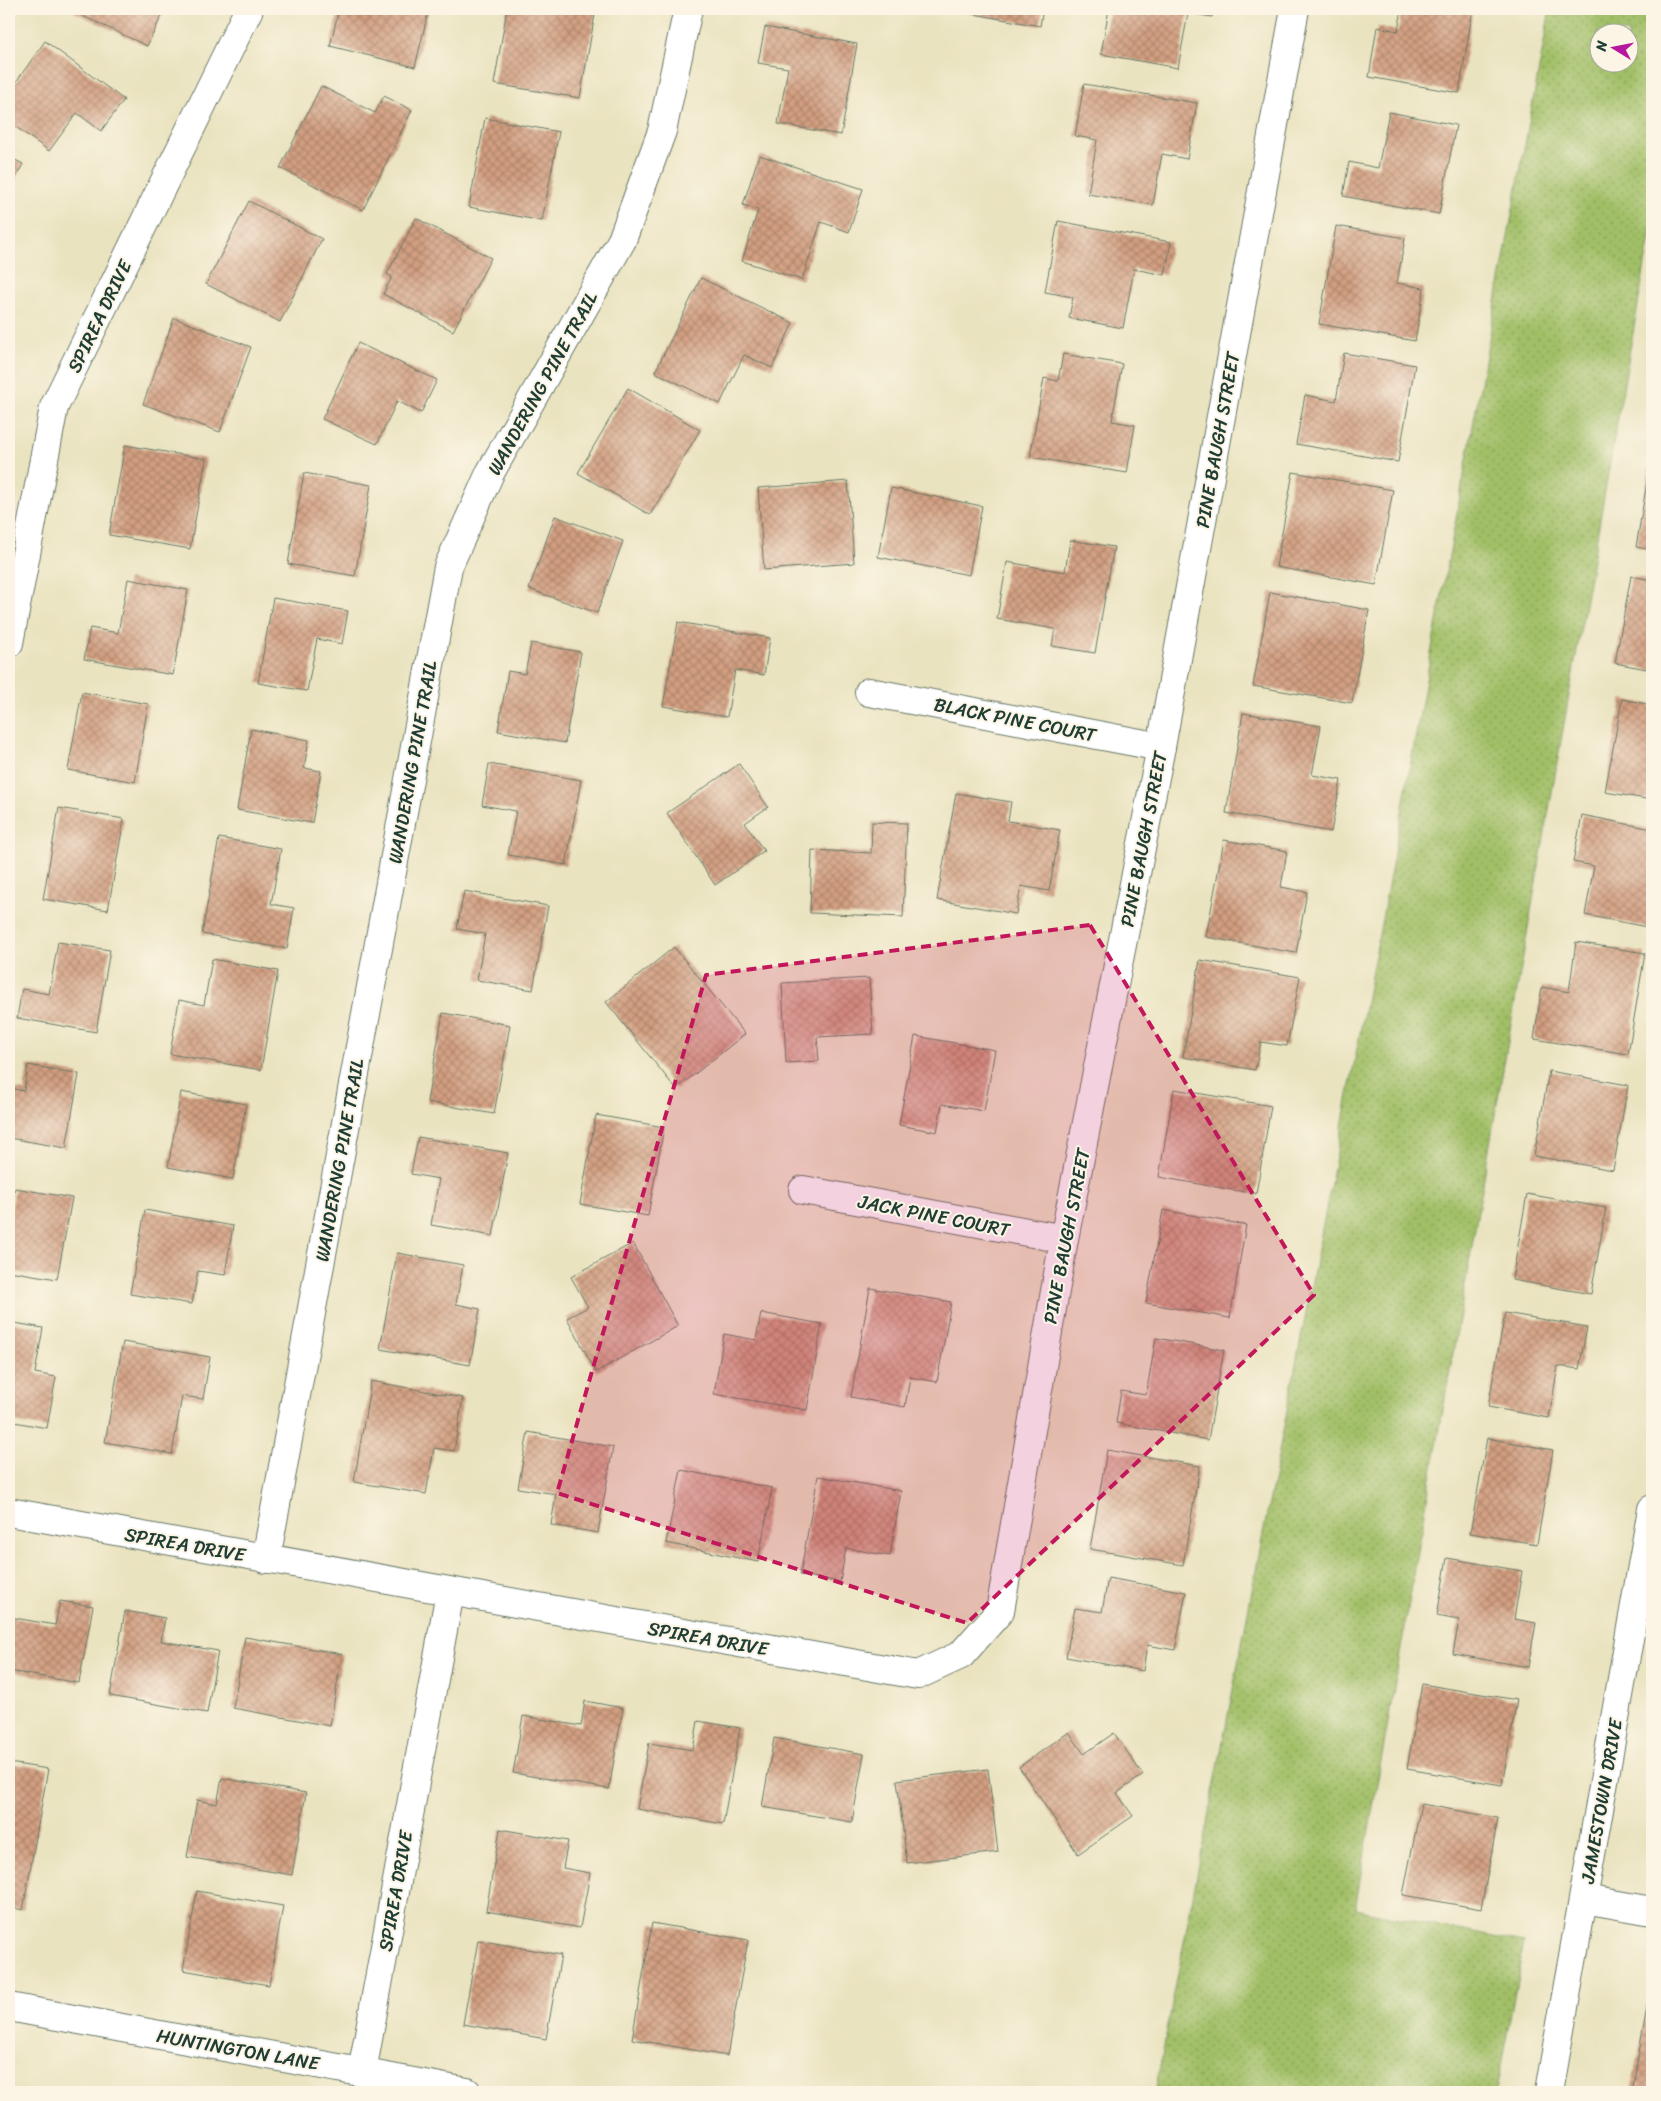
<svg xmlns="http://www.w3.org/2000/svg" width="1661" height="2101" font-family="Sriracha,sans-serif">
<defs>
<pattern id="grass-dots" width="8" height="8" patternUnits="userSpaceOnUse" patternTransform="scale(1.25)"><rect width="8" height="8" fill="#a1bf66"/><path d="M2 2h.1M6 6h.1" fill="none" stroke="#839c55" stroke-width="1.8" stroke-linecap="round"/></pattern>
<pattern id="building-cross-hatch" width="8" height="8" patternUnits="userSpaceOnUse" patternTransform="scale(1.25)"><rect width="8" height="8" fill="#d39f81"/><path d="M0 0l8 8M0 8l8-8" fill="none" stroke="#ab836a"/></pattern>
</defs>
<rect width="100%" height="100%" fill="#fcf5e5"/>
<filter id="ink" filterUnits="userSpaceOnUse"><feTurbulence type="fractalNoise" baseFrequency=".02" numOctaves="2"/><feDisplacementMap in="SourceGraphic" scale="10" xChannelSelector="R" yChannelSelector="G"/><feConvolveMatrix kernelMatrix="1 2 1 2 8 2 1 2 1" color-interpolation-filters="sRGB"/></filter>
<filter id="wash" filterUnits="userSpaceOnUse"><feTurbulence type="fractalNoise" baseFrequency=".0096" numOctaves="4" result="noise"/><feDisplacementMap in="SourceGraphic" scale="20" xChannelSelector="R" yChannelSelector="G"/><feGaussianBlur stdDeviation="1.12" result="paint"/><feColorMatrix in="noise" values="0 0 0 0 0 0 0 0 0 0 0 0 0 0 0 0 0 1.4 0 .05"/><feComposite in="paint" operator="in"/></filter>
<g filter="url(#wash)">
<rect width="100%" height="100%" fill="#eae3c0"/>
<path fill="url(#grass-dots)" stroke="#607e4d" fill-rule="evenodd" d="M1550,9H1652V225L1355,1909L1524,1943L1496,2092H1155L1379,935ZM1598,32H1628V62H1598Z"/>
<g id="blocks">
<g fill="url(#building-cross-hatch)">
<polygon points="68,9 165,9 147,46"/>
<polygon points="339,9 429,9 415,67 330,46"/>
<polygon points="507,9 596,9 580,98 494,84"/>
<polygon points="946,9 1043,9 1040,26"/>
<polygon points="1109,9 1213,9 1212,17 1188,13 1178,68 1101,54"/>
<polygon points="1402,9 1473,9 1459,93 1369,77 1377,27 1398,31"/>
<polygon points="765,27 857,44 841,135 778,124 788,68 758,63"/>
<polygon points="45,41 124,100 101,131 77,113 49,151 9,122 9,92"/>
<polygon points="1084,84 1197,103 1187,159 1162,154 1153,205 1088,194 1097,140 1075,136"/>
<polygon points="321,86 375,113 384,96 412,110 363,210 280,168"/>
<polygon points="1389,112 1456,125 1439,214 1343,196 1349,162 1378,168"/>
<polygon points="485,118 559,132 542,221 469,207"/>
<polygon points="759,155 863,189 849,232 821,222 802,280 742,261 758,210 743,205"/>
<polygon points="9,157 23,164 9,191"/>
<polygon points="249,201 322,239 280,322 206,284"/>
<polygon points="416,218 491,258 453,331 383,294 392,277 387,274"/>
<polygon points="1058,221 1171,242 1165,275 1134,269 1123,328 1069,318 1073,297 1045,292"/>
<polygon points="1336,226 1405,238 1397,283 1424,288 1415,341 1319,324"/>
<polygon points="701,278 793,323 772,368 744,355 720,404 655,372"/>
<polygon points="174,318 251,347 220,432 143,404"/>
<polygon points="358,343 437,380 421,413 397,401 377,444 322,419"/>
<polygon points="1344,353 1415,365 1398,462 1296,444 1305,395 1336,401"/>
<polygon points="1063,354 1122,364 1112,421 1135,425 1127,473 1030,457 1044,378 1058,381"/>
<polygon points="628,388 700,430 650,515 578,473"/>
<polygon points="125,445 206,459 190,549 109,535"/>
<polygon points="1651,458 1652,458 1652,550 1636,547"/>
<polygon points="1293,472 1393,490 1376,585 1276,567"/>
<polygon points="304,473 371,485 355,576 288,564"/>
<polygon points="848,481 854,563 764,570 758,488"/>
<polygon points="891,488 982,506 969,575 878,557"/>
<polygon points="555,516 623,541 597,613 529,589"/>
<polygon points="1070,540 1114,547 1095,653 1052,646 1055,629 997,619 1007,562 1065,572"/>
<polygon points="1631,576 1652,580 1652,670 1615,663"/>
<polygon points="128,579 188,590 173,675 84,659 90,628 118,633"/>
<polygon points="1270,592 1369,610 1352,703 1253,686"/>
<polygon points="273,598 348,611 342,644 317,639 307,691 258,683"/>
<polygon points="678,622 770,638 764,675 735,670 727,717 663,706"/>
<polygon points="531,643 581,652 565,743 498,731 508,671 525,674"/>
<polygon points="82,692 148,704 135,782 68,770"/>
<polygon points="1622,699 1652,705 1652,800 1605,792"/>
<polygon points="1243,713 1321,726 1312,775 1341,780 1331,832 1226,813"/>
<polygon points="251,729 309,740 304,768 321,771 312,823 237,810"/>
<polygon points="489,764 581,780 566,865 508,855 516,811 482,805"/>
<polygon points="739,764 768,807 745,823 764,851 715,885 667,813"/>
<polygon points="956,793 1011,802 1008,821 1060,830 1049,891 1021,886 1016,914 937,900"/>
<polygon points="59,808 124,819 108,910 43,899"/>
<polygon points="1582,815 1652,829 1652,928 1585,915 1594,866 1573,862"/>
<polygon points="872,822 907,823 903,917 810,913 812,850 871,853"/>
<polygon points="219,838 281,849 271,904 294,908 287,949 202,934"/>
<polygon points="1224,840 1287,851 1281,887 1307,892 1296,953 1206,937"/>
<polygon points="464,891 548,906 533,990 477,980 485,934 457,929"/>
<polygon points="58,942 110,950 96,1032 17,1018 22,989 49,994"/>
<polygon points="1576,942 1645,953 1628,1054 1534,1039 1542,987 1569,992"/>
<polygon points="674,947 745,1034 676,1089 606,1002"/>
<polygon points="212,959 278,971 261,1070 170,1054 179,1000 204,1005"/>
<polygon points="1200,960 1300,977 1287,1046 1261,1042 1255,1070 1183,1057"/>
<polygon points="869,978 873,1034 817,1037 819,1061 786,1063 782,983"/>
<polygon points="443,1013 510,1025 494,1114 427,1102"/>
<polygon points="915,1036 995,1050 984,1111 942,1104 937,1132 899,1125"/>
<polygon points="28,1065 79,1074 66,1148 9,1138 9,1088 24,1091"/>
<polygon points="1549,1071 1628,1085 1613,1170 1534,1156"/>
<polygon points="1174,1089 1271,1106 1256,1194 1159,1177"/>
<polygon points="181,1092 246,1104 233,1179 168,1167"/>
<polygon points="596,1115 664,1127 648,1216 580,1204"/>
<polygon points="418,1137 508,1153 493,1236 431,1225 439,1179 411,1174"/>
<polygon points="15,1188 72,1198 57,1279 9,1271 9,1223"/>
<polygon points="1527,1194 1606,1208 1591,1294 1512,1280"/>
<polygon points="145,1210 233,1226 225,1275 198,1271 192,1304 130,1294"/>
<polygon points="1163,1210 1246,1225 1230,1318 1146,1303"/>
<polygon points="633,1243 678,1326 596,1372 567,1318 588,1307 571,1277"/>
<polygon points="397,1253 463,1265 456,1304 480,1309 470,1365 380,1349"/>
<polygon points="870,1288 951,1302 937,1382 910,1377 905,1407 851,1397"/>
<polygon points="761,1313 822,1324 807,1410 714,1394 724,1334 756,1340"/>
<polygon points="1505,1313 1587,1327 1579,1369 1558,1366 1549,1418 1488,1407"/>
<polygon points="9,1322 43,1328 35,1373 56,1377 47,1428 9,1421"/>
<polygon points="1156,1338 1224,1350 1208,1440 1116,1423 1121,1391 1146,1395"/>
<polygon points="123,1342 210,1357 203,1399 182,1396 172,1454 105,1442"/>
<polygon points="371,1381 463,1398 454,1451 434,1448 426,1494 354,1482"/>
<polygon points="528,1432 613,1447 598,1533 551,1525 556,1494 518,1488"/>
<polygon points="1487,1438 1553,1450 1537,1544 1470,1533"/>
<polygon points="1107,1450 1200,1466 1183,1565 1090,1549"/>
<polygon points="681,1470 772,1488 758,1562 666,1543"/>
<polygon points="818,1476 901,1491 890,1556 846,1548 840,1582 800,1575"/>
<polygon points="1447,1558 1522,1571 1514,1619 1536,1623 1528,1667 1453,1654 1459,1620 1437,1616"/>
<polygon points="1108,1578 1186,1592 1175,1650 1147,1645 1143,1671 1066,1657 1075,1608 1102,1612"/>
<polygon points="60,1601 93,1606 79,1683 9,1671 9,1617 55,1625"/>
<polygon points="125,1611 165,1618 161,1641 218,1651 207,1713 110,1696"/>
<polygon points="245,1637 342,1654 330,1726 233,1708"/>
<polygon points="1422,1684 1517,1700 1502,1785 1407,1769"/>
<polygon points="585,1701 623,1708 609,1789 513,1773 523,1716 581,1726"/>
<polygon points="698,1721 740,1728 723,1824 637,1809 649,1743 693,1750"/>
<polygon points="1069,1732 1084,1754 1114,1733 1143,1775 1117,1793 1133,1816 1078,1854 1019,1767"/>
<polygon points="774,1738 864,1754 852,1822 762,1807"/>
<polygon points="9,1763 48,1769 23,1910 9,1907"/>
<polygon points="988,1769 998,1852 907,1863 897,1780"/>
<polygon points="222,1778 306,1793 292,1875 187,1857 197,1800 217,1804"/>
<polygon points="1421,1804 1498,1818 1481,1909 1403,1895"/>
<polygon points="500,1829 568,1841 563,1868 590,1873 580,1928 486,1911"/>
<polygon points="197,1891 283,1906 269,1985 183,1970"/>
<polygon points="652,1923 748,1940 727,2056 632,2039"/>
<polygon points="478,1940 561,1955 546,2039 463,2024"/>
<polygon points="1648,2002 1652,2003 1652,2092 1632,2092"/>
</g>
</g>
</g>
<g filter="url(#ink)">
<use href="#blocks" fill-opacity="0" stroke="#667765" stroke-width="1"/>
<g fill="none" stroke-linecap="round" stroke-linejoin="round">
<defs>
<g id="minor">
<polyline points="9,643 54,407 249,9"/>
<polyline points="869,692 1161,747"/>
<polyline points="803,1190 1064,1239"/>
<polyline points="9,1512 918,1675 961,1655 1000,1611 1064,1239 1161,747 1295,9"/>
<polyline points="266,1559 448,567 490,473 622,240 662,131 688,9"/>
<polyline points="1584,1899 1652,1911"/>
<polyline points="9,2007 467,2092"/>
<polyline points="362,2072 450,1592"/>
<polyline points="1549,2092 1652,1509"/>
</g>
</defs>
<use href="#minor" stroke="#667765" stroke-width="30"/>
<use href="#minor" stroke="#fff" stroke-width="28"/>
</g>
</g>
<path fill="#c2185b" fill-opacity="0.2" stroke="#c2185b" stroke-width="4" stroke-dasharray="10 6" stroke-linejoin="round" d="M1090,925L1314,1295L967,1623L557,1493L706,975Z"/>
<g text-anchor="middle" stroke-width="4" stroke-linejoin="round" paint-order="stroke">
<g font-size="19" fill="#1f3d34" stroke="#fcf5e5">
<text transform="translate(99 316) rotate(-64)" y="7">SPIREA DRIVE</text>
<text transform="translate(542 383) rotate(-61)" y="7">WANDERING PINE TRAIL</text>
<text transform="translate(1217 440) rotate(-80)" y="7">PINE BAUGH STREET</text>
<text transform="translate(1015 719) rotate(11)" y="7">BLACK PINE COURT</text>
<text transform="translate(412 762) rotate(-80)" y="7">WANDERING PINE TRAIL</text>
<text transform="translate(1143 839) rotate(-79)" y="7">PINE BAUGH STREET</text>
<text transform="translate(339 1160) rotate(-80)" y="7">WANDERING PINE TRAIL</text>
<text transform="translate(934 1215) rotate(11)" y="7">JACK PINE COURT</text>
<text transform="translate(1066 1236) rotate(-79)" y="7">PINE BAUGH STREET</text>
<text transform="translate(185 1544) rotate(10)" y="7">SPIREA DRIVE</text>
<text transform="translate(708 1638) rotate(10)" y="7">SPIREA DRIVE</text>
<text transform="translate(1601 1801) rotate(-80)" y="7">JAMESTOWN DRIVE</text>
<text transform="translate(395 1891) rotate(-80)" y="7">SPIREA DRIVE</text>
<text transform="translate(238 2049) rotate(10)" y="7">HUNTINGTON LANE</text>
</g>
</g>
<rect width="1661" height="2101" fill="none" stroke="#fcf5e5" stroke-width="30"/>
<g transform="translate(1614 48) rotate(280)"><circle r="24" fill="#fcf5e5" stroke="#a4ab9e"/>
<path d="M0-4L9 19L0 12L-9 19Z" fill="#b5179e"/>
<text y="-8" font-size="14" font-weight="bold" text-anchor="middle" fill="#1f3d34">N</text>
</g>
</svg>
